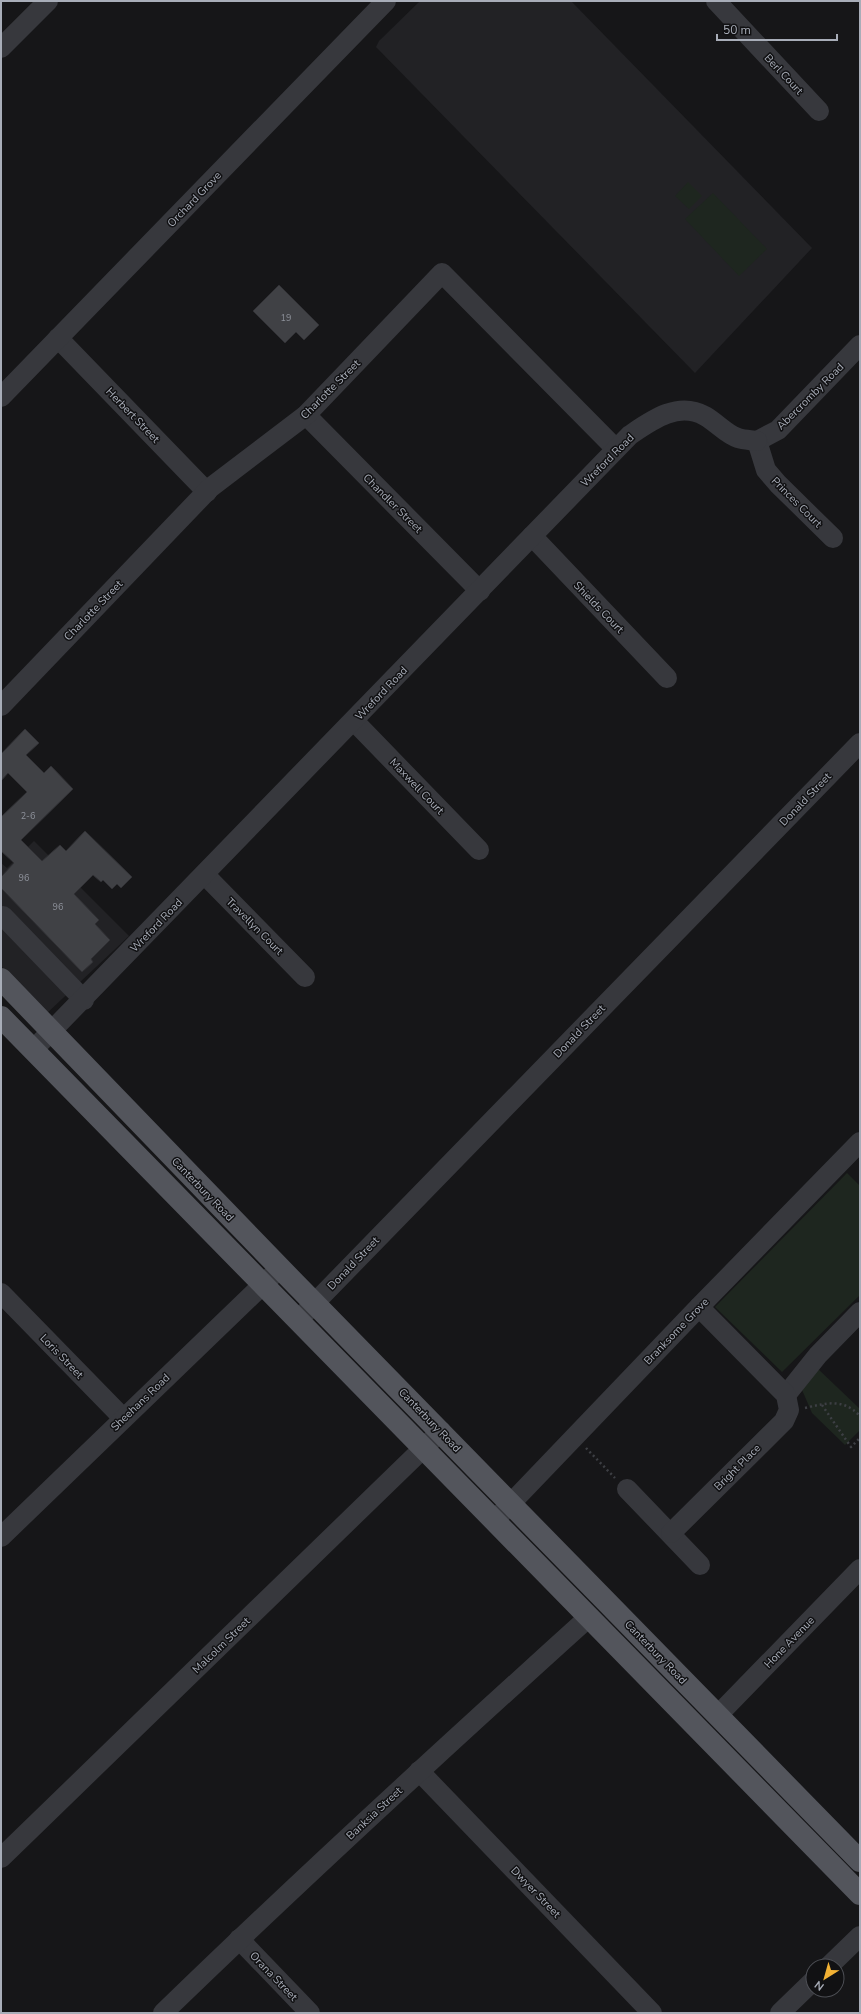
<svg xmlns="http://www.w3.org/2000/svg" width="861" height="2014" font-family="'Nunito Sans',sans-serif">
<rect width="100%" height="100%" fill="#161618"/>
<g fill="#222225">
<polygon points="420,1 571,1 812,248 695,373 376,47 379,41"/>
<polygon points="34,841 129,936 46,1014 1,966 1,863 7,868"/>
</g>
<g fill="#1e261f">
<polygon points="688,182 702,196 689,209 675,196"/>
<polygon points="713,193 767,249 739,276 685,219"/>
<polygon points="847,1173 860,1186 860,1295 782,1372 715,1307"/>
<polygon points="817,1368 860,1409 860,1430 845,1445 812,1413 802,1390"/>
</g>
<g fill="#404145" stroke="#303034">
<polygon points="279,285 319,325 304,340 296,332 285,343 253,311"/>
<polygon points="25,729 39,743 26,755 44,773 51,766 73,789 21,840 42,861 60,845 66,851 85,831 132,877 121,888 117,884 112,889 103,880 101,882 93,875 74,894 99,920 95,924 110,940 91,959 93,962 82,972 1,888 1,877 14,863 1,851 1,817 27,792 8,773 1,781 1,754"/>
</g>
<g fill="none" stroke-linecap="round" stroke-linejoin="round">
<g stroke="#3d3f44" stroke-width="2.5" stroke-dasharray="2 3" stroke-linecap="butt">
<polyline points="822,1405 851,1447 860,1438"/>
<path d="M805,1408C827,1403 843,1398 860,1416"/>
<polyline points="586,1448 615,1478"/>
</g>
<g stroke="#37383d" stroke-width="20">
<polyline points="716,1 819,111"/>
<polyline points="1,48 48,1"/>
<polyline points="58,338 207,492"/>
<polyline points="1,397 386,1"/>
<polyline points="306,415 480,591"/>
<polyline points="757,441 778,430 860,345"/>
<polyline points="757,441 766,470 778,484 833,538"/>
<polyline points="532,536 667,678"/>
<polyline points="1,706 210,488 306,415 442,273 616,449"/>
<polyline points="354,721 479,850"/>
<polyline points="205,875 305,977"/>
<polyline points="1,918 3,916 84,1000"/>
<path d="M33,1050L630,435C652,420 678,401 705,416C716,422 727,435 738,438C744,440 751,440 757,441"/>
<polyline points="1,1293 123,1418"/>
<polyline points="303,1315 860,743"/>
<polyline points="786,1395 818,1355 860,1312"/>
<polyline points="627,1489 700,1565"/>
<polyline points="494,1521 699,1307 860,1142"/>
<polyline points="671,1533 784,1421 789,1410 786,1395 699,1307"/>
<polyline points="1,1537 280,1268"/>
<polyline points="718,1715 860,1569"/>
<polyline points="419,1771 652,2013"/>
<polyline points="1,1858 441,1431"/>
<polyline points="239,1939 310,2013"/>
<polyline points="829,1966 860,1936"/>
<path d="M163,2013C302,1878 445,1747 589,1617"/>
<polyline points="780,2013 813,1981"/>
</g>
<g stroke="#53555c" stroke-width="22">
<polyline points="1,979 280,1268 860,1861"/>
<polyline points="1,1017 860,1894"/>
</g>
</g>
<g text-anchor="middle" stroke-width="3" stroke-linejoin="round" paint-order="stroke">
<g font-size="9" fill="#8e929b">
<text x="286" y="321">19</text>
<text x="28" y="819">2-6</text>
<text x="24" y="881">96</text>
<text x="58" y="910">96</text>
</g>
<g font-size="11" fill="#a8adb8" stroke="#111113">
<text transform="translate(784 74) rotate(47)" y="4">Berl Court</text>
<text transform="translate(194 199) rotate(-46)" y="4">Orchard Grove</text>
<text transform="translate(330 389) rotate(-45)" y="4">Charlotte Street</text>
<text transform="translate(810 396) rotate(-45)" y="4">Abercromby Road</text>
<text transform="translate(133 415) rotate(46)" y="4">Herbert Street</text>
<text transform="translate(607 460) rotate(-45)" y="4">Wreford Road</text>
<text transform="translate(797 502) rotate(45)" y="4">Princes Court</text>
<text transform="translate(393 503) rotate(45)" y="4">Chandler Street</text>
<text transform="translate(599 607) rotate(46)" y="4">Shields Court</text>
<text transform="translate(93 610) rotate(-46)" y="4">Charlotte Street</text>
<text transform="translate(381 693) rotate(-46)" y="4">Wreford Road</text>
<text transform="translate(417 786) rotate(46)" y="4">Maxwell Court</text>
<text transform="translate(805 799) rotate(-46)" y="4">Donald Street</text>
<text transform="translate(156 925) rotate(-46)" y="4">Wreford Road</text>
<text transform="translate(255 926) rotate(45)" y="4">Travellyn Court</text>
<text transform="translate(579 1031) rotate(-46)" y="4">Donald Street</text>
<text transform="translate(203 1189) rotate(46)" y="4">Canterbury Road</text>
<text transform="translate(353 1263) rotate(-46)" y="4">Donald Street</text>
<text transform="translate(676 1331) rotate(-46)" y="4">Branksome Grove</text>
<text transform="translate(62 1356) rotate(46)" y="4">Loris Street</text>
<text transform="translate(140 1402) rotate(-44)" y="4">Sheehans Road</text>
<text transform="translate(430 1420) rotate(46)" y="4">Canterbury Road</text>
<text transform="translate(737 1467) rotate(-45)" y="4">Bright Place</text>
<text transform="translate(789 1642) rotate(-46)" y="4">Hone Avenue</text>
<text transform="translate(221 1645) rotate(-44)" y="4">Malcolm Street</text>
<text transform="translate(656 1652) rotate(46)" y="4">Canterbury Road</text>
<text transform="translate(374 1813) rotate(-43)" y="4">Banksia Street</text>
<text transform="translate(536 1892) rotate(46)" y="4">Dwyer Street</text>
<text transform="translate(274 1976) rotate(46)" y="4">Orana Street</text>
</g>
</g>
<rect width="861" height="2014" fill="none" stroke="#a8adb8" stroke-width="4"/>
<g transform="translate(825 1978) rotate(217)"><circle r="19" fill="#111113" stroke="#4d4f55"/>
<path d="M0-3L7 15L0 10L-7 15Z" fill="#f2b134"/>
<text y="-6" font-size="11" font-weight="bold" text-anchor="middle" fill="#a8adb8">N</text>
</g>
<path d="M717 34v6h120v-6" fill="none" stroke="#a8adb8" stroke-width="2"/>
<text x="723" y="34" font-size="12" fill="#a8adb8" stroke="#111113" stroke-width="3" paint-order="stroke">50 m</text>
</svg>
